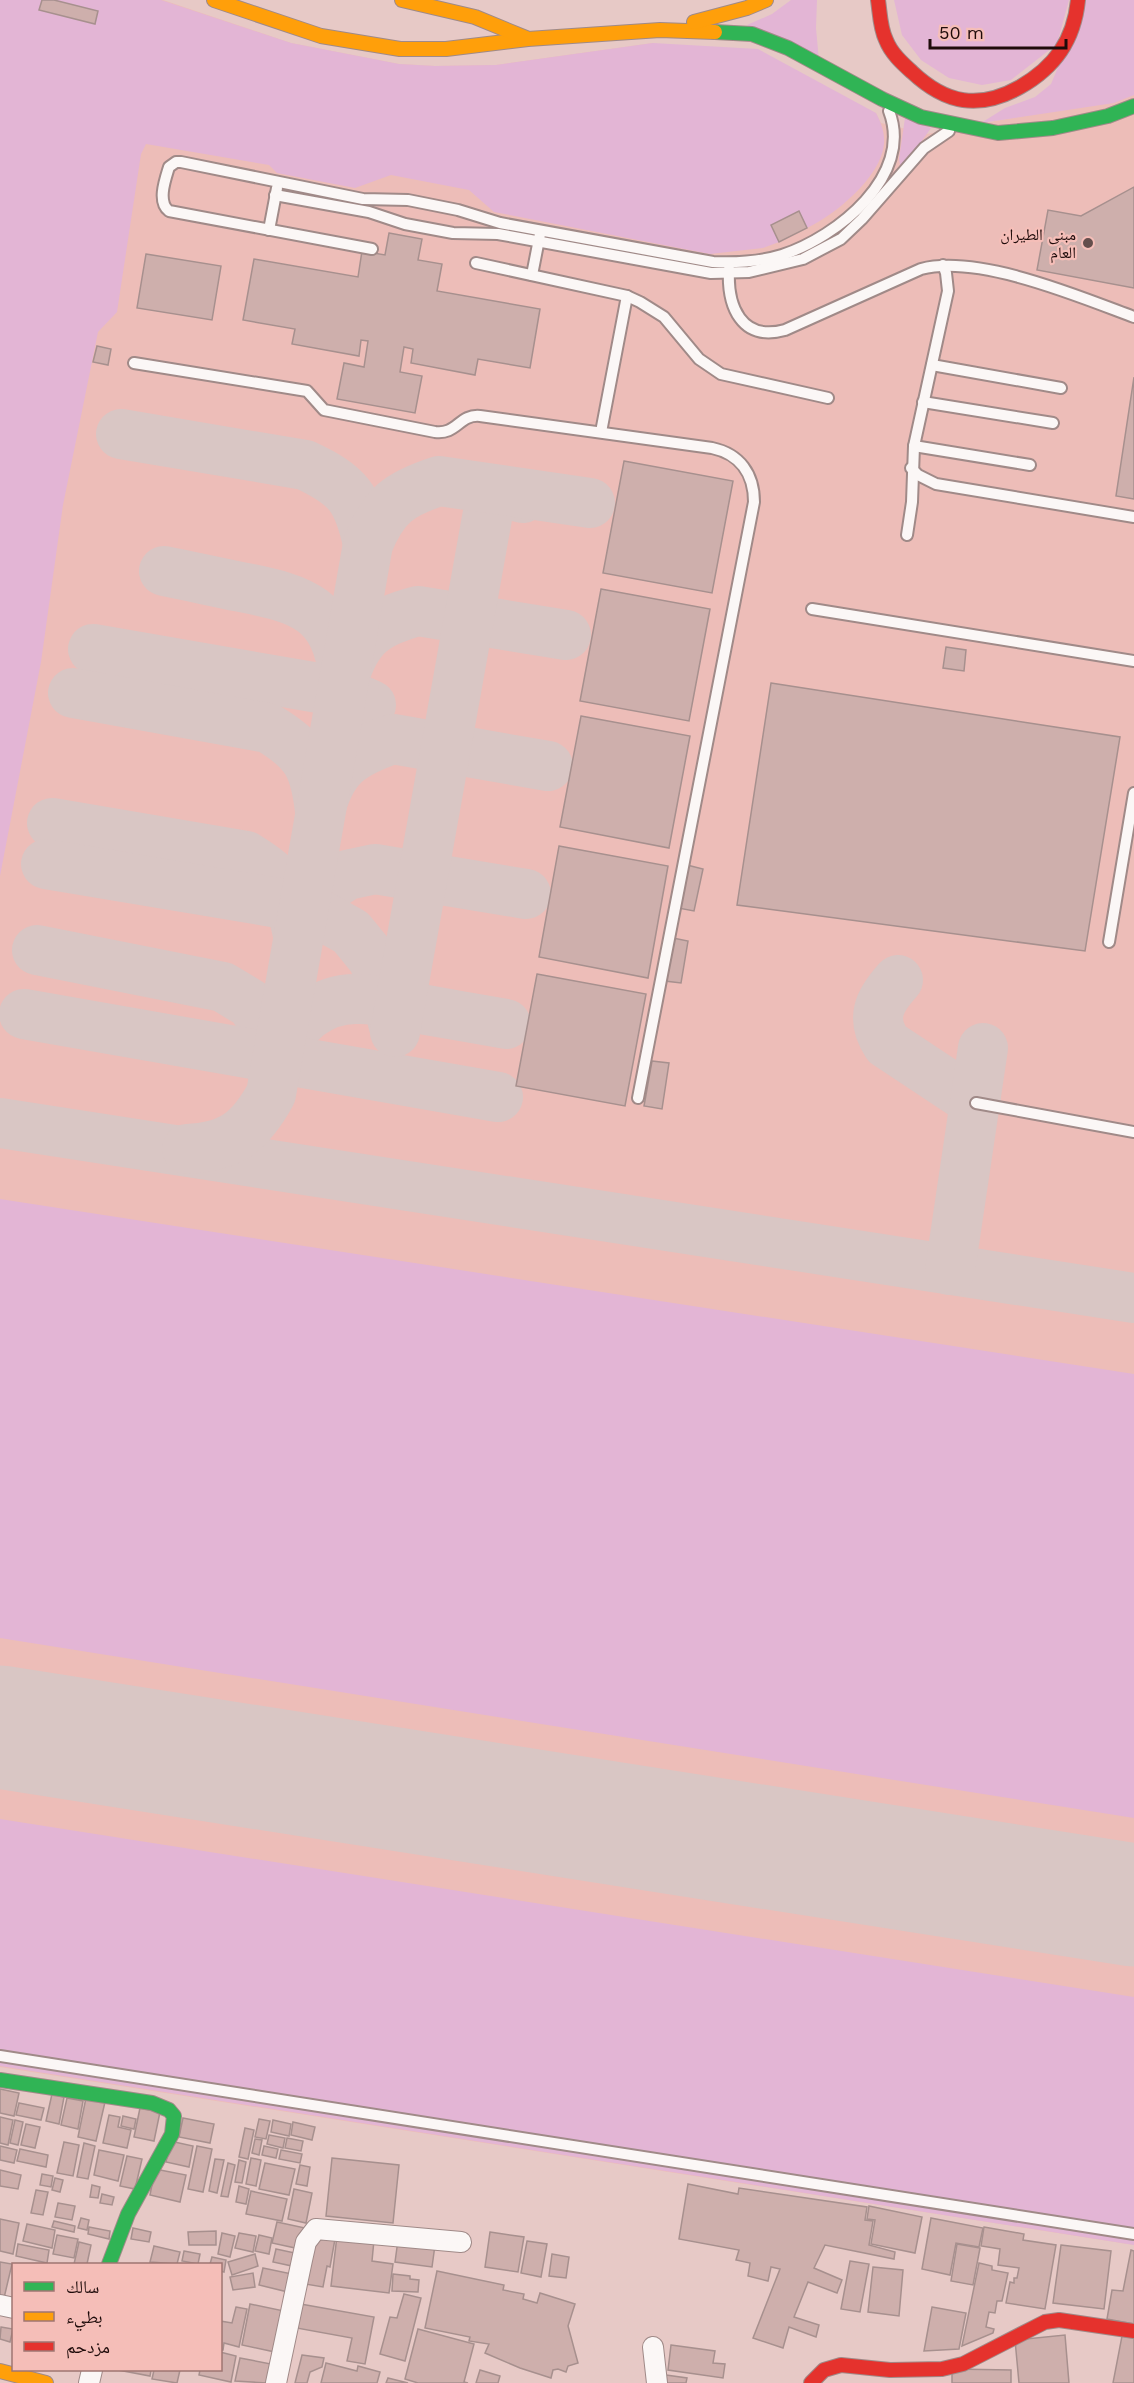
<svg xmlns="http://www.w3.org/2000/svg" width="1134" height="2383" font-family="'Work Sans','Noto Naskh Arabic',sans-serif">
<rect width="100%" height="100%" fill="#e7c9c6"/>
<polygon fill="#edbdb8" points="0,0 163,0 291,43 399,64 435,66 496,65 653,43 876,113 881,123 927,134 1134,95 1134,2245 0,2067"/>
<g fill="#e3b5d5">
<path d="M0,0H161L291,43L399,64L435,66L496,65L653,43L758,49L876,113C881,123 885,132 884,144C881,177 835,215 807,228L799,211L771,225L779,242L763,248L710,254L494,212L469,190L391,175L355,188L277,173L269,165L146,144L141,154L117,312L98,332L63,505L41,662L0,876Z"/>
<polygon points="791,0 817,0 816,28 819,61 747,25 772,14"/>
<polygon points="894,0 1069,0 1057,44 1011,80 982,85 949,78 921,60 902,35"/>
<polygon points="1086,0 1134,0 1134,95 1114,103 981,123 1005,108 1035,97 1051,84"/>
<polygon points="905,118 931,128 906,163 900,165 899,159"/>
<polygon points="0,1199 1134,1374 1134,1818 0,1638"/>
<polygon points="0,1819 1134,1997 1134,2245 0,2066"/>
</g>
<g fill="none" stroke-linecap="round" stroke-linejoin="round">
<g stroke="#d9c6c4" stroke-width="50">
<path d="M121,434L305,465C348,485 358,498 368,544"/>
<path d="M164,571C190,576 215,582 241,587C303,599 336,609 344,678C357,635 376,622 418,611L566,635"/>
<polyline points="93,649 342,692 371,705"/>
<path d="M73,693L268,728C307,751 315,767 320,811C332,766 350,754 393,739L548,766"/>
<path d="M52,823L246,856C286,881 288,889 298,935L308,908L324,890L347,875L375,869L526,894"/>
<polyline points="46,864 308,908 351,932 373,959 390,1004 393,1023"/>
<path d="M37,950L223,987L251,1004L268,1028L277,1059C291,1024 320,997 360,999C378,999 397,1005 415,1008C445,1013 476,1019 506,1024"/>
<path d="M898,980C879,1001 870,1018 887,1044L976,1103"/>
<polyline points="24,1014 498,1097"/>
<polyline points="395,1032 492,490 523,498"/>
<polyline points="0,1123 1134,1298"/>
<path d="M187,1149C231,1147 250,1132 271,1094L368,544C384,505 399,494 439,481L590,503"/>
<polyline points="950,1270 983,1048"/>
</g>
<polyline stroke="#d9c6c4" stroke-width="123" points="0,1727 1134,1905"/>
</g>
<g fill="#ceafac" stroke="#a7908e" stroke-width="1.5">
<polygon points="42,0 54,0 98,11 95,24 39,10"/>
<polygon points="1134,187 1134,288 1037,270 1048,210 1081,216"/>
<polygon points="799,211 807,228 779,242 771,225"/>
<polygon points="389,233 422,239 418,260 442,264 437,291 540,309 530,368 478,359 475,375 411,363 413,349 404,347 400,372 422,376 415,413 337,399 344,363 364,367 368,341 361,340 359,356 292,344 295,329 243,320 254,259 358,277 362,251 385,255"/>
<polygon points="146,254 221,266 212,320 137,308"/>
<polygon points="97,346 111,349 108,365 93,362"/>
<polygon points="1134,377 1134,499 1116,496"/>
<polygon points="624,461 733,481 712,593 603,573"/>
<polygon points="601,589 710,609 689,721 580,701"/>
<polygon points="946,647 966,650 964,671 943,668"/>
<polygon points="771,683 1120,737 1085,951 737,905"/>
<polygon points="581,716 690,736 669,848 560,827"/>
<polygon points="559,846 668,866 648,978 539,957"/>
<polygon points="687,865 703,869 694,911 678,908"/>
<polygon points="673,938 688,941 681,983 665,981"/>
<polygon points="537,974 646,994 625,1106 516,1086"/>
<polygon points="652,1061 669,1063 662,1109 644,1106"/>
<polygon points="0,2089 19,2093 14,2116 0,2113"/>
<polygon points="52,2094 64,2097 59,2124 46,2121"/>
<polygon points="67,2098 83,2101 78,2129 61,2125"/>
<polygon points="86,2098 105,2102 96,2141 78,2137"/>
<polygon points="19,2103 44,2108 41,2120 16,2115"/>
<polygon points="140,2108 160,2112 154,2141 134,2137"/>
<polygon points="109,2115 120,2117 118,2127 131,2130 127,2148 103,2143"/>
<polygon points="123,2116 136,2119 134,2129 121,2126"/>
<polygon points="0,2117 13,2120 8,2145 0,2143"/>
<polygon points="183,2118 214,2124 210,2143 179,2137"/>
<polygon points="259,2119 270,2121 266,2139 255,2137"/>
<polygon points="15,2120 23,2122 18,2145 10,2143"/>
<polygon points="273,2120 291,2124 289,2136 271,2132"/>
<polygon points="293,2122 315,2127 312,2140 291,2135"/>
<polygon points="26,2124 40,2127 35,2148 21,2145"/>
<polygon points="245,2128 254,2130 248,2159 239,2157"/>
<polygon points="269,2135 285,2138 283,2148 267,2144"/>
<polygon points="287,2138 303,2141 301,2151 285,2148"/>
<polygon points="255,2139 262,2140 259,2155 252,2153"/>
<polygon points="170,2141 193,2146 189,2167 166,2162"/>
<polygon points="64,2142 79,2145 73,2176 57,2173"/>
<polygon points="84,2143 95,2146 88,2179 77,2177"/>
<polygon points="0,2146 17,2150 14,2163 0,2160"/>
<polygon points="197,2146 212,2149 203,2192 188,2189"/>
<polygon points="264,2146 278,2149 276,2158 262,2155"/>
<polygon points="20,2149 48,2155 46,2167 17,2161"/>
<polygon points="99,2150 124,2155 118,2181 94,2175"/>
<polygon points="281,2150 302,2154 300,2163 279,2159"/>
<polygon points="127,2156 142,2159 135,2189 120,2186"/>
<polygon points="251,2158 261,2160 256,2186 246,2184"/>
<polygon points="332,2158 399,2165 393,2223 326,2216"/>
<polygon points="215,2159 224,2160 217,2193 209,2191"/>
<polygon points="239,2160 246,2162 242,2183 235,2182"/>
<polygon points="228,2163 235,2165 228,2197 221,2196"/>
<polygon points="265,2163 295,2169 289,2195 259,2189"/>
<polygon points="300,2165 310,2167 307,2186 296,2184"/>
<polygon points="155,2169 186,2175 180,2202 150,2195"/>
<polygon points="0,2170 21,2175 18,2189 0,2186"/>
<polygon points="42,2174 53,2176 51,2187 40,2185"/>
<polygon points="55,2178 63,2180 60,2192 52,2190"/>
<polygon points="688,2184 738,2194 739,2188 867,2207 865,2220 873,2221 869,2245 895,2252 894,2259 825,2245 814,2268 842,2280 837,2293 808,2282 794,2317 819,2325 816,2337 789,2327 783,2348 753,2338 780,2269 771,2267 768,2281 748,2276 750,2263 736,2260 739,2250 679,2239"/>
<polygon points="92,2185 100,2187 98,2198 90,2197"/>
<polygon points="239,2186 249,2189 246,2204 236,2202"/>
<polygon points="294,2189 312,2193 306,2223 288,2219"/>
<polygon points="36,2190 48,2192 43,2215 31,2213"/>
<polygon points="251,2191 287,2199 282,2221 246,2214"/>
<polygon points="102,2194 114,2197 112,2205 100,2203"/>
<polygon points="58,2203 75,2206 72,2220 55,2217"/>
<polygon points="869,2206 922,2217 915,2253 871,2244 875,2220 867,2219"/>
<polygon points="81,2218 89,2220 87,2230 78,2228"/>
<polygon points="931,2218 983,2228 979,2247 956,2243 950,2275 922,2269"/>
<polygon points="0,2219 19,2223 13,2254 0,2251"/>
<polygon points="54,2221 75,2226 74,2232 52,2227"/>
<polygon points="277,2222 305,2228 300,2249 272,2243"/>
<polygon points="27,2224 55,2230 52,2248 23,2241"/>
<polygon points="89,2227 110,2231 109,2239 88,2234"/>
<polygon points="984,2227 1024,2234 1023,2240 1056,2245 1045,2309 1006,2303 1010,2282 1014,2283 1014,2278 1017,2278 1019,2268 998,2265 1000,2249 981,2246"/>
<polygon points="133,2228 151,2232 149,2242 131,2239"/>
<polygon points="216,2231 216,2245 189,2245 188,2232"/>
<polygon points="490,2232 524,2237 518,2272 485,2267"/>
<polygon points="222,2233 235,2236 230,2257 218,2254"/>
<polygon points="239,2233 256,2236 253,2252 235,2248"/>
<polygon points="313,2233 335,2239 330,2267 327,2266 323,2287 305,2284"/>
<polygon points="57,2235 78,2239 74,2258 53,2254"/>
<polygon points="259,2235 272,2238 269,2254 255,2251"/>
<polygon points="337,2236 374,2240 372,2261 393,2264 389,2293 331,2286"/>
<polygon points="398,2240 435,2245 432,2267 395,2262"/>
<polygon points="527,2241 547,2244 541,2277 521,2273"/>
<polygon points="79,2242 91,2245 87,2264 74,2264"/>
<polygon points="18,2244 49,2250 47,2263 16,2256"/>
<polygon points="957,2244 980,2248 973,2285 951,2281"/>
<polygon points="1061,2245 1111,2251 1104,2309 1053,2303"/>
<polygon points="154,2246 180,2252 177,2264 150,2262"/>
<polygon points="276,2249 295,2253 292,2266 273,2262"/>
<polygon points="1131,2250 1134,2251 1134,2324 1107,2319 1112,2290 1123,2291"/>
<polygon points="184,2251 200,2254 198,2264 182,2261"/>
<polygon points="255,2254 258,2266 232,2275 228,2262"/>
<polygon points="552,2254 569,2257 566,2278 549,2276"/>
<polygon points="212,2257 226,2260 224,2272 220,2271 220,2264 210,2264"/>
<polygon points="850,2261 869,2264 860,2312 841,2309"/>
<polygon points="0,2262 12,2264 4,2298 0,2297"/>
<polygon points="979,2263 992,2266 992,2270 1008,2273 1002,2301 997,2301 995,2313 989,2312 986,2327 994,2329 993,2333 962,2346"/>
<polygon points="873,2267 903,2270 899,2316 868,2312"/>
<polygon points="263,2268 292,2274 288,2292 259,2285"/>
<polygon points="437,2271 504,2285 503,2290 524,2294 523,2299 537,2303 540,2293 575,2304 568,2326 578,2363 568,2366 566,2372 558,2369 553,2370 551,2378 520,2368 485,2353 489,2344 469,2341 470,2337 425,2328"/>
<polygon points="253,2273 255,2287 233,2290 230,2277"/>
<polygon points="393,2274 410,2276 410,2279 419,2280 418,2292 392,2291"/>
<polygon points="404,2294 421,2298 405,2361 380,2354 390,2317 397,2318"/>
<polygon points="295,2303 374,2317 365,2364 347,2361 352,2338 291,2327"/>
<polygon points="250,2304 284,2311 275,2352 242,2345"/>
<polygon points="236,2307 247,2309 239,2347 224,2343 223,2350 220,2350 220,2321 232,2323"/>
<polygon points="932,2307 966,2313 959,2349 924,2351"/>
<polygon points="1,2327 13,2329 10,2342 0,2339"/>
<polygon points="418,2329 474,2344 464,2382 468,2383 418,2383 405,2379"/>
<polygon points="1065,2335 1069,2383 1019,2383 1015,2340"/>
<polygon points="1122,2336 1134,2338 1134,2383 1113,2383"/>
<polygon points="671,2345 715,2351 713,2363 725,2364 723,2378 668,2370"/>
<polygon points="220,2352 236,2356 231,2382 199,2375 200,2370 220,2370"/>
<polygon points="302,2355 324,2358 322,2367 310,2372 307,2383 295,2383"/>
<polygon points="240,2358 271,2364 267,2383 235,2381"/>
<polygon points="326,2363 357,2371 358,2366 380,2372 377,2383 321,2383"/>
<polygon points="952,2369 1011,2370 1011,2383 952,2383"/>
<polygon points="118,2370 151,2370 150,2376"/>
<polygon points="154,2370 180,2370 177,2383 152,2379"/>
<polygon points="480,2370 500,2376 498,2383 476,2383"/>
<polygon points="666,2375 687,2378 686,2383 665,2383"/>
<polygon points="388,2378 408,2383 386,2383"/>
</g>
<g fill="none" stroke-linecap="round" stroke-linejoin="round">
<defs>
<g id="lane">
<polyline points="275,195 369,212 405,224 453,233 498,234 711,273 749,272 803,259 841,239 862,219 924,148 949,131"/>
<polyline points="269,230 277,188"/>
<path d="M372,249L169,211C157,202 165,180 169,167L176,162H181L363,199L408,200L458,210L500,223L713,262C736,263 759,262 782,255C837,237 914,176 889,111"/>
<polyline points="476,263 627,296 640,302 664,317 699,359 721,374 828,398"/>
<path d="M729,269C727,306 741,342 785,330L921,269C978,254 1078,296 1134,317"/>
<polyline points="532,275 540,234"/>
<path d="M134,363L307,391L324,410L435,432C457,435 459,414 480,416L712,448C740,454 754,474 754,502L638,1098"/>
<polyline points="932,365 1061,388"/>
<polyline points="923,402 1053,423"/>
<polyline points="601,432 627,296"/>
<polyline points="914,446 1030,465"/>
<polyline points="911,468 918,475 936,484 1134,517"/>
<polyline points="907,535 912,502 914,446 948,291 946,273 943,265"/>
<polyline points="812,609 1134,661"/>
<polyline points="1109,942 1134,793"/>
<polyline points="976,1103 1134,1132"/>
<polyline points="0,2056 1134,2234"/>
</g>
<g id="street">
<polyline points="0,2305 14,2308"/>
<polyline points="653,2347 657,2383"/>
<polyline points="89,2383 92,2370"/>
<polyline points="276,2383 302,2260 306,2242 316,2229 461,2242"/>
</g>
<g id="fast">
<polyline points="715,32 752,34 788,48 882,99 921,117 998,133 1053,128 1108,116 1134,106"/>
<polyline points="0,2080 152,2103 169,2110 174,2116 172,2134 128,2214 109,2264"/>
</g>
<g id="slow">
<polyline points="214,0 321,36 400,49 446,49 528,39 660,30 715,32"/>
<polyline points="402,0 475,17 526,38"/>
<polyline points="694,22 747,8 766,0"/>
<polyline points="0,2371 46,2383"/>
</g>
<g id="jam">
<path d="M878,0C880,13 880,28 886,40C891,53 902,63 912,72C946,104 979,110 1020,87C1055,67 1074,40 1078,0"/>
<polyline points="811,2383 824,2370 841,2365 890,2370 942,2369 963,2364 1045,2322 1059,2320 1134,2331"/>
</g>
</defs>
<use href="#lane" stroke="#a08a88" stroke-width="14"/>
<use href="#street" stroke="#a08a88" stroke-width="22"/>
<use href="#fast" stroke="#a08a88" stroke-width="16"/>
<use href="#slow" stroke="#a08a88" stroke-width="16"/>
<use href="#jam" stroke="#a08a88" stroke-width="16"/>
<use href="#lane" stroke="#fbf7f6" stroke-width="10"/>
<use href="#street" stroke="#fbf7f6" stroke-width="20"/>
<use href="#fast" stroke="#30b455" stroke-width="14"/>
<use href="#slow" stroke="#ff9f0a" stroke-width="14"/>
<use href="#jam" stroke="#e5322d" stroke-width="14"/>
</g>
<circle fill="#644e4c" stroke="#f5beb8" stroke-width="2" cx="1088" cy="243" r="6"/>
<g text-anchor="middle" stroke-width="4.5" stroke-linejoin="round" paint-order="stroke">
<g font-size="16" fill="#1e0b0a" stroke="#f5beb8" text-anchor="end">
<text x="1076" y="240">مبنى الطيران<tspan x="1076" dy="18">العام</tspan></text>
</g>
</g>
<rect x="12" y="2263" width="210" height="108" fill="#f5beb8" stroke="#9f7672" stroke-width="1.5"/>
<rect x="24" y="2282" width="30" height="9" fill="#30b455" stroke="#9f7672" stroke-width="1.5"/>
<text x="66" y="2293" font-size="18" fill="#1e0b0a">سالك</text>
<rect x="24" y="2312" width="30" height="9" fill="#ff9f0a" stroke="#9f7672" stroke-width="1.5"/>
<text x="66" y="2323" font-size="18" fill="#1e0b0a">بطيء</text>
<rect x="24" y="2342" width="30" height="9" fill="#e5322d" stroke="#9f7672" stroke-width="1.5"/>
<text x="66" y="2353" font-size="18" fill="#1e0b0a">مزدحم</text>
<path d="M930 39v9h136v-9" fill="none" stroke="#1e0b0a" stroke-width="3"/>
<text x="939" y="39" font-size="18" fill="#1e0b0a" stroke="#f5beb8" stroke-width="4.5" paint-order="stroke">50 m</text>
</svg>
